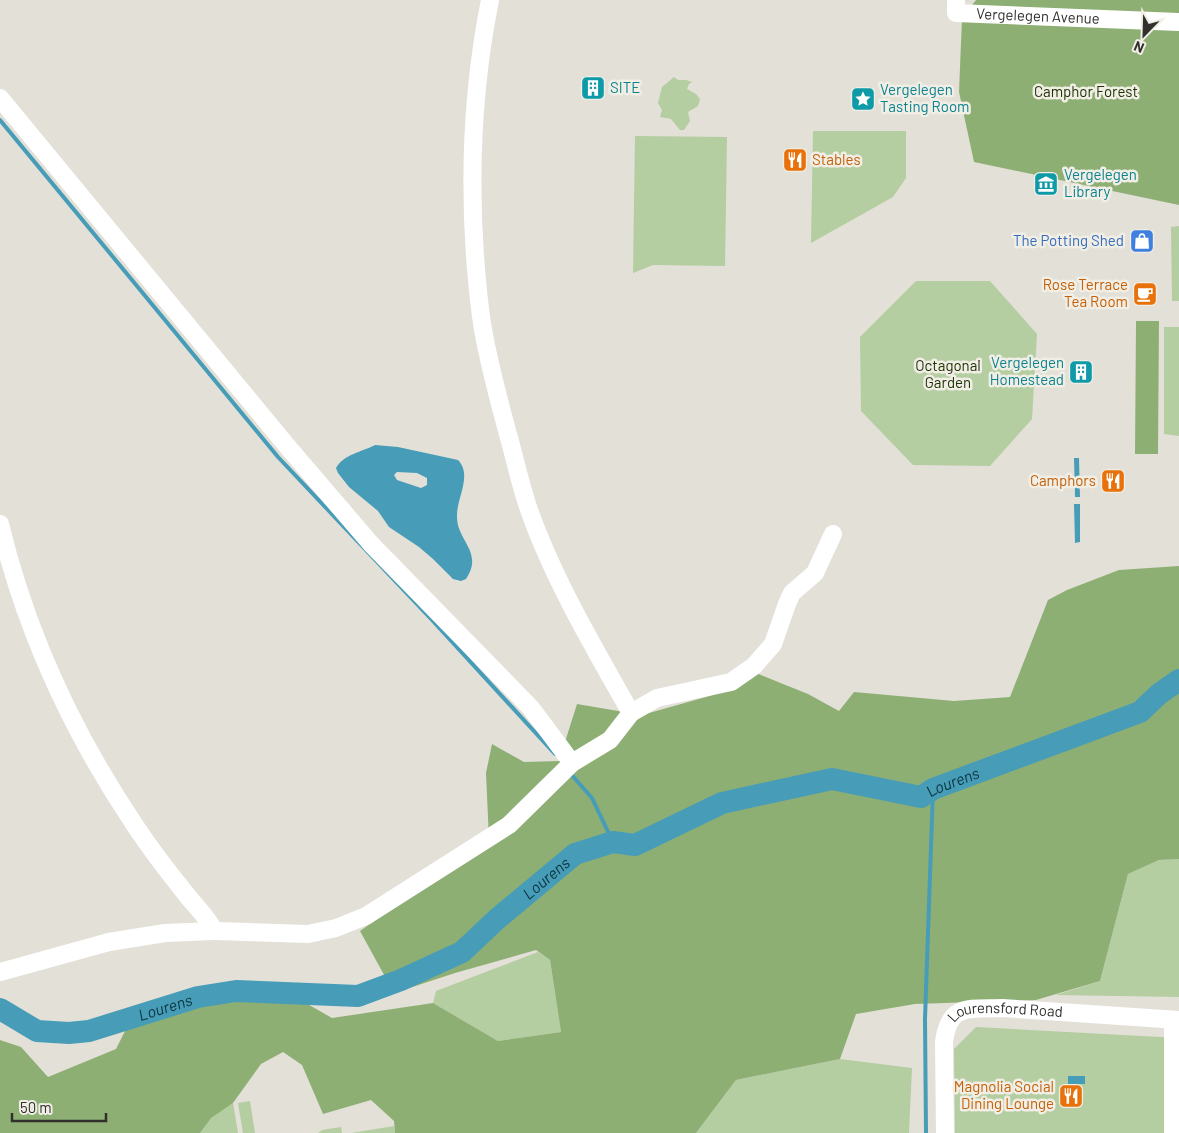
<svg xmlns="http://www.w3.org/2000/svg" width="1179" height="1133" font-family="Barlow,sans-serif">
<rect width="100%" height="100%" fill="#e3e0d8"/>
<g fill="#b4cda1">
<polygon points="674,77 678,80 686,80 692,82 689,84 687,89 696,94 700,99 698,106 688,112 690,121 684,130 680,130 671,119 660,117 662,110 658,103 662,87"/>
<polygon points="813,131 906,131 906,178 893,197 811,243"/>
<polygon points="635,136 727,137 725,266 653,265 633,273"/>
<polygon points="1179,226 1179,301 1172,301 1171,227"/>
<polygon points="916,281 990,281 1037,334 1032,419 990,466 913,465 861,411 860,337"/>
<polygon points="1164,327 1179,327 1179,436 1164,434"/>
<polygon points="1179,859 1179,997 1056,995 1100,981 1128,874 1159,860"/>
<polygon points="538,952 550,960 561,1032 498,1041 433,1003 436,991"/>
<polygon points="976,1027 1179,1038 1179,1133 955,1133 954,1049"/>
<polygon points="840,1059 912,1068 909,1133 696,1133 736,1080"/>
<polygon points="250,1101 255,1133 243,1133 238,1103"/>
<polygon points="233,1103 238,1133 200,1133 210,1118"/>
<polygon points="394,1126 395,1133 351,1133"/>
<polygon points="341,1127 342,1133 318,1133 322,1130"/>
</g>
<g fill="#8eaf74">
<polygon points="976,0 1179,0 1179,205 974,162 959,92 962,18"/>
<polygon points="1136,321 1159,321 1158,454 1135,454"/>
<polygon points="1179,566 1179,859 1159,860 1128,874 1100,981 1036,1000 915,1004 856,1014 840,1059 736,1080 696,1133 395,1133 394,1121 371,1100 323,1114 302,1065 283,1052 261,1064 233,1103 211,1118 200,1133 0,1133 0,1040 21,1047 48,1077 116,1049 127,1027 182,1010 226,1002 304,1002 332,1018 433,1003 498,1041 561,1032 550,960 536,950 455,973 394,993 360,931 489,840 486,773 492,744 524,762 559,761 577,704 642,715 713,695 756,673 808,694 839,711 854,692 954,701 1010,697 1048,600 1067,590 1119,570"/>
</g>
<g fill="#479cb7" fill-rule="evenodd">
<path d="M375,445L398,447L458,460C473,475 456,499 457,517C457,541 484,552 466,579L461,581L453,579L433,559L419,547L389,527L378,511L349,487L338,473L336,468C344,454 362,452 375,445ZM397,472L417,473L427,478V485L421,488L397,480L394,475Z"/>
<polygon points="1074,458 1079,458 1080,497 1075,497"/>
<polygon points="1074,504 1080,504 1080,542 1075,543"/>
<rect x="1068" y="1076" width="17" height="8"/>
</g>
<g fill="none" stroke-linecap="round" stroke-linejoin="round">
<g stroke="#479cb7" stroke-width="4">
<polyline points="0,120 278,457 432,620 555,754"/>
<polyline points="570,773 592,798 613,842"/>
<polyline points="926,1133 925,1019 933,789"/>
</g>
<path stroke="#479cb7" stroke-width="22" id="s1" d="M0,1009L37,1031L69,1033L89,1031L198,997L236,991L358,996L401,980L462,952L497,919L575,854L613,842L635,845L722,803L832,779L921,797L933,789L1140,712L1159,694L1179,680"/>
<g stroke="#fff" stroke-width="18">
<path d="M490,0C473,85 469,170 475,256C477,282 479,309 484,335C491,372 501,409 511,445C516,465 521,485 527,504C551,575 594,648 631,713"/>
<path id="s2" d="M956,0V13L1179,22"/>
<polyline points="0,98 287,446 371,544 531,708 572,763"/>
<path d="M0,524C26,632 74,735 136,827C152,851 169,873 186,894C195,906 208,917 214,931L165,933L109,942L0,972"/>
<polyline points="214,931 308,934 336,928 366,916 509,825 572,763 610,740 631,713 657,698 731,682 754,666 773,644 787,604 792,593 815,573 833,534"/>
<path id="s3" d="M945,1133L944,1042C949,1003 969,1009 1002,1008L1179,1020"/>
<polyline points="1173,1133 1173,1020"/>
</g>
</g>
<defs>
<symbol id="building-square" viewBox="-11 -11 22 22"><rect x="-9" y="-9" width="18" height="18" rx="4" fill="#0f9aa8" stroke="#f0eee5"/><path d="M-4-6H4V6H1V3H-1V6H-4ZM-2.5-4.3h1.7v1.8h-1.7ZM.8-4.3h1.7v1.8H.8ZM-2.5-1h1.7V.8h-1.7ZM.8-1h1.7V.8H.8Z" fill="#fff"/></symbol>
<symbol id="sight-square" viewBox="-11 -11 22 22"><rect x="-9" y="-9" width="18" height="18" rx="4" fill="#0f9aa8" stroke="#f0eee5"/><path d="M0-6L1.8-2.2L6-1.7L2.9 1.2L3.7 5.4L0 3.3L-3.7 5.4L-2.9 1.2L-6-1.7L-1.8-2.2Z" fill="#fff"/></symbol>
<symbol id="restaurant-square" viewBox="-11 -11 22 22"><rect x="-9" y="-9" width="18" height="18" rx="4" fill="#e8710a" stroke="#f0eee5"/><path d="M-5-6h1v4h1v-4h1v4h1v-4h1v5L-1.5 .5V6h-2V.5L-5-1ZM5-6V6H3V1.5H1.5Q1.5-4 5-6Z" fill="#fff"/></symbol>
<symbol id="museum-square" viewBox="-11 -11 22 22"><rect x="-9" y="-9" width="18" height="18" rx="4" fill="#0f9aa8" stroke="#f0eee5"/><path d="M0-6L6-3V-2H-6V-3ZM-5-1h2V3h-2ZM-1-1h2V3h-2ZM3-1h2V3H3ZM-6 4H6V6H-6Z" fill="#fff"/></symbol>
<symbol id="shop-square" viewBox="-11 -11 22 22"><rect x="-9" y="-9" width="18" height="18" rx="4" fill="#3f7fe0" stroke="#f0eee5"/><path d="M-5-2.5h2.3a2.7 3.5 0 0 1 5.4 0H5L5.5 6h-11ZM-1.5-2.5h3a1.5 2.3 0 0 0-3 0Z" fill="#fff"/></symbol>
<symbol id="cafe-square" viewBox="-11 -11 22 22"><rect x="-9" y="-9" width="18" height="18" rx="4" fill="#e8710a" stroke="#f0eee5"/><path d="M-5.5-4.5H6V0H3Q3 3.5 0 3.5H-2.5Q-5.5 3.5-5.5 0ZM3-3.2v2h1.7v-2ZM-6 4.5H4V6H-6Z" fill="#fff"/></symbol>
</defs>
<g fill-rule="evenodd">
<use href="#building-square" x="579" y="74" width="28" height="28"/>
<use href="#sight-square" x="849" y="85" width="28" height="28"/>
<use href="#restaurant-square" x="781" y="146" width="28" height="28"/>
<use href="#museum-square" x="1032" y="170" width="28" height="28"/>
<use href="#shop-square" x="1128" y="227" width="28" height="28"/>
<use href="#cafe-square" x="1131" y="280" width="28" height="28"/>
<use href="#building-square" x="1067" y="358" width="28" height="28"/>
<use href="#restaurant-square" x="1099" y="467" width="28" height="28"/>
<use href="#restaurant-square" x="1057" y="1082" width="28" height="28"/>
</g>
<g text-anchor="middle" stroke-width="5" stroke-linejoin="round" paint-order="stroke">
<g font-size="15" fill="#31302d" stroke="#f0eee5">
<text dy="5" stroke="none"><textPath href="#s2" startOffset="95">Vergelegen Avenue</textPath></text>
<text dy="5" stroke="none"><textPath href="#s3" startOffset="172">Lourensford Road</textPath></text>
</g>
<g font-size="15" fill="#0d838f" stroke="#f0eee5" text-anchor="start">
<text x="610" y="93">SITE</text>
<text x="880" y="95">Vergelegen<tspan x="880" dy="17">Tasting Room</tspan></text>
<text x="1064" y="180">Vergelegen<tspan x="1064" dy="17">Library</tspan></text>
<text x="1064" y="368" text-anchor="end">Vergelegen<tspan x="1064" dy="17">Homestead</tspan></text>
</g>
<g font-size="15" fill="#1c3104" stroke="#f0eee5">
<text x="1086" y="97">Camphor Forest</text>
<text x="948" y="371">Octagonal<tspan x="948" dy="17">Garden</tspan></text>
</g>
<g font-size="15" fill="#c56008" stroke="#f0eee5" text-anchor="end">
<text x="812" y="165" text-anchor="start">Stables</text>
<text x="1128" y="290">Rose Terrace<tspan x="1128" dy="17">Tea Room</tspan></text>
<text x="1096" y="486">Camphors</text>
<text x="1054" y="1092">Magnolia Social<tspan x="1054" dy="17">Dining Lounge</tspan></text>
</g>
<g font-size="15" fill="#366cbe" stroke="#f0eee5" text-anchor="end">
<text x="1124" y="246">The Potting Shed</text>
</g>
<g font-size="16" font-style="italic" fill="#0b343f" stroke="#f0eee5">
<text dy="6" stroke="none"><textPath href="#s1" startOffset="1030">Lourens</textPath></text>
<text dy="6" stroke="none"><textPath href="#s1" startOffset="595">Lourens</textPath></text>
<text dy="6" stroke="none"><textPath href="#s1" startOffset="175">Lourens</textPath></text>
</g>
</g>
<g transform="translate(1144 35) rotate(203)" stroke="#f0eee5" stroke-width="4" paint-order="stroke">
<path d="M0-4L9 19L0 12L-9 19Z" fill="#31302d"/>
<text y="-8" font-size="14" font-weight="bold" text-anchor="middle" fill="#31302d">N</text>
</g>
<path d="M12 1113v8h94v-8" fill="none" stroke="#31302d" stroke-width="2.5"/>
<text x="20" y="1113" font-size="15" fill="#31302d" stroke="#f0eee5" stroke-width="4" paint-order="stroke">50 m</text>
</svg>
